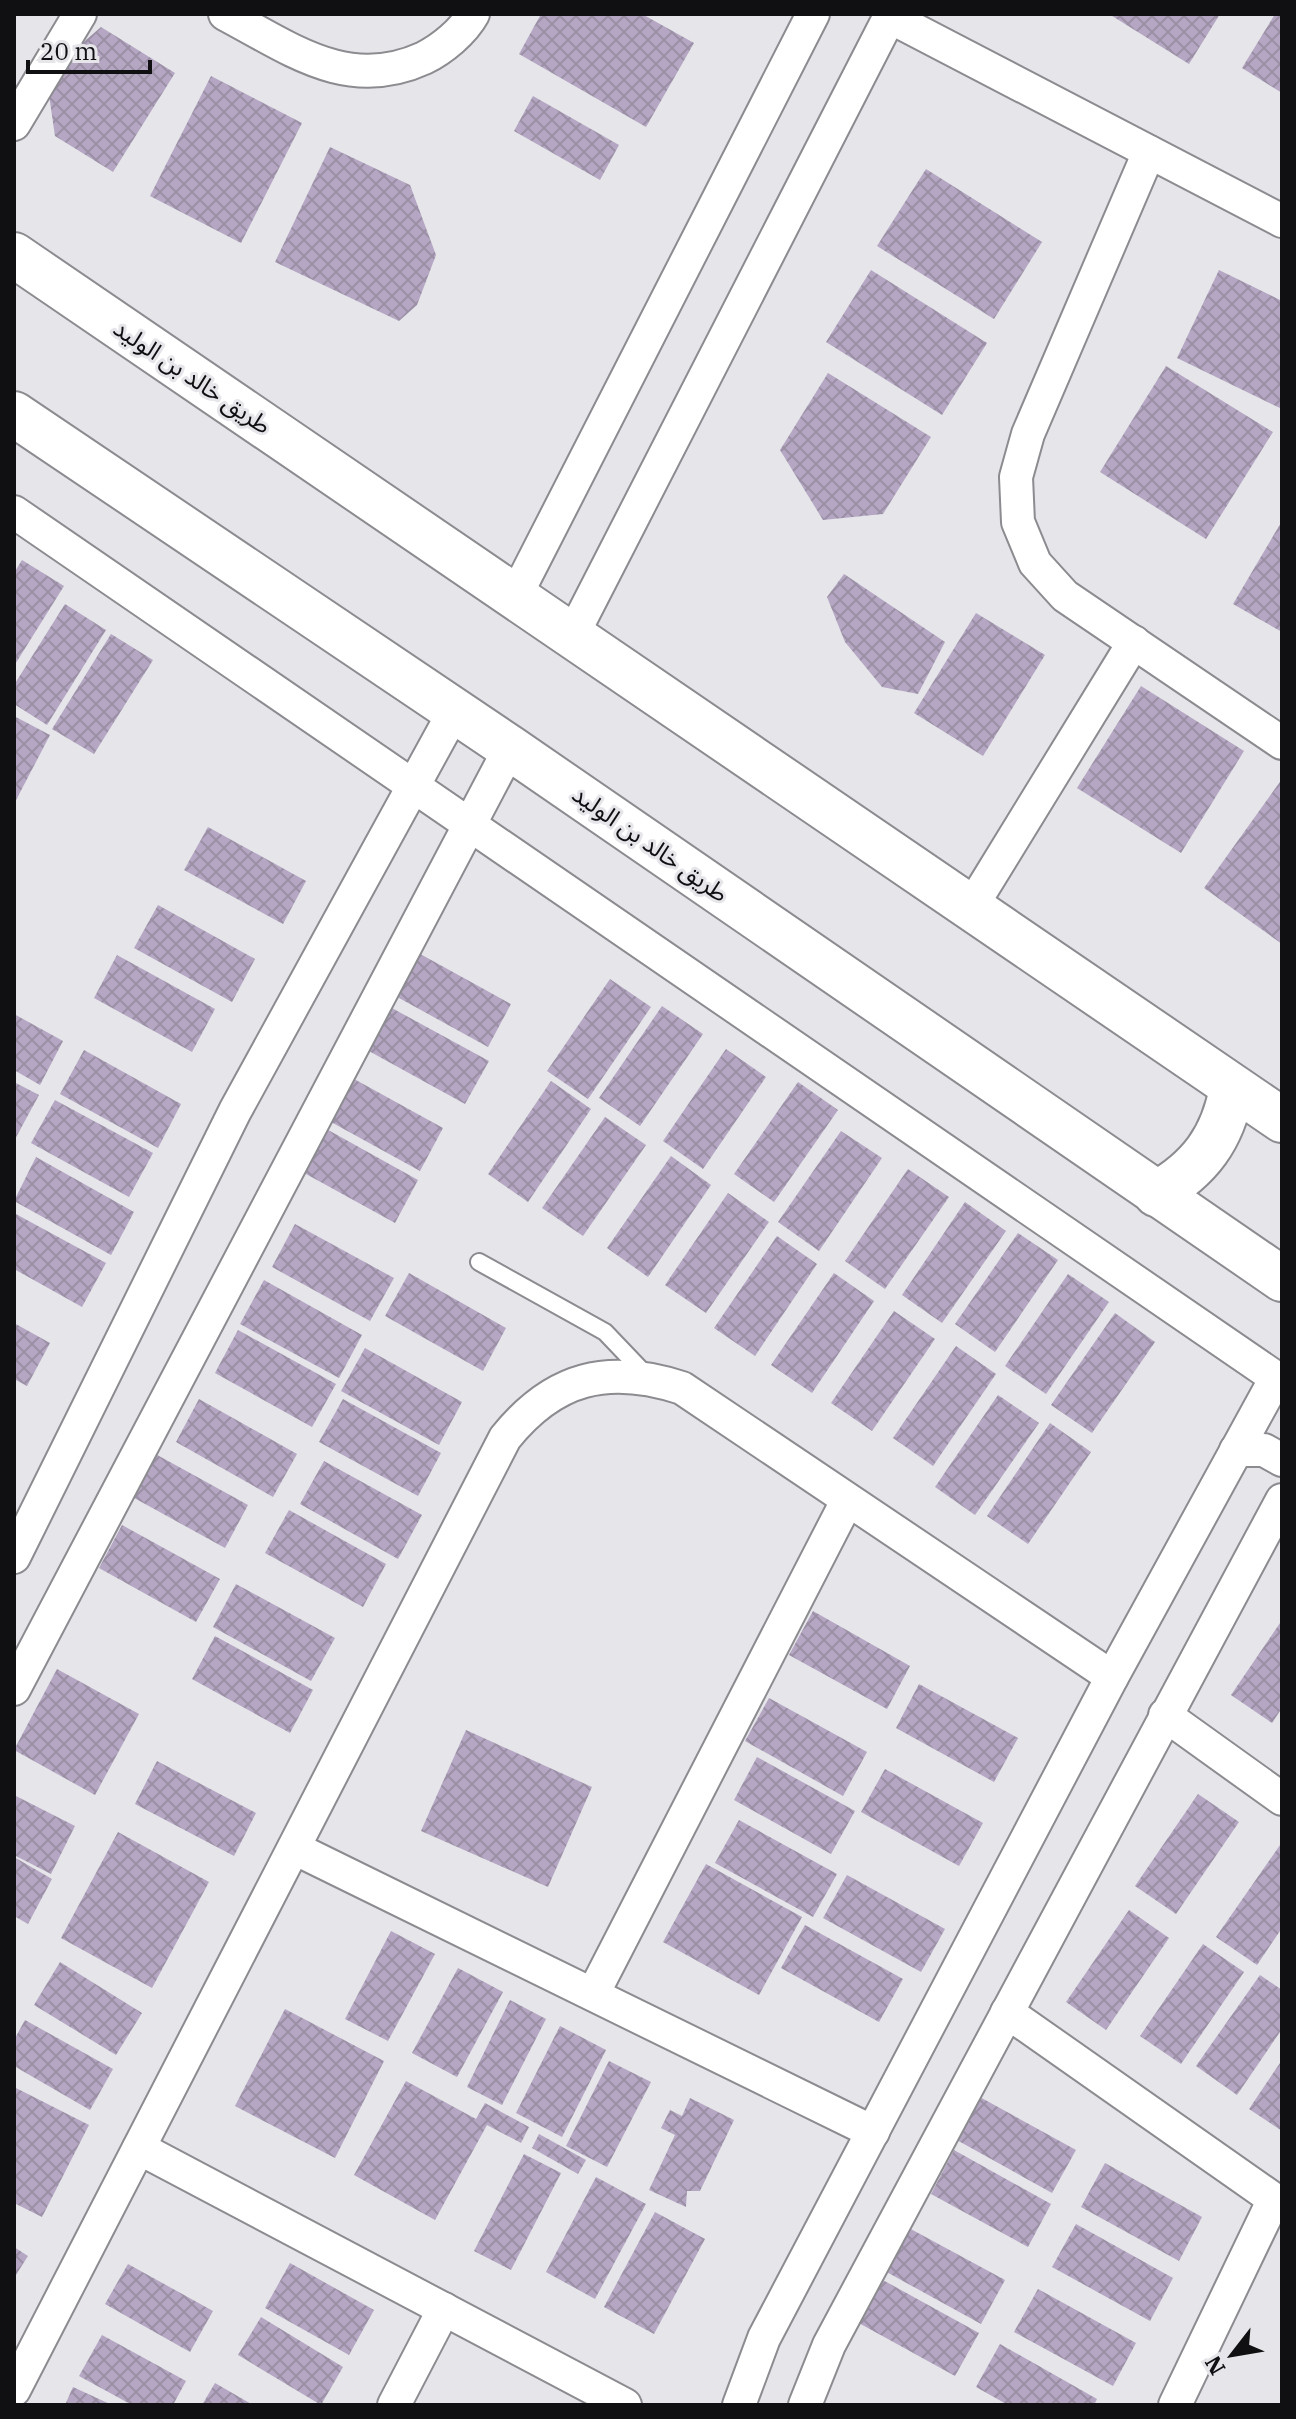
<svg xmlns="http://www.w3.org/2000/svg" width="1296" height="2419" font-family="'IBM Plex Serif','Noto Sans Arabic',serif">
<defs>
<pattern id="building-cross-hatch" width="8" height="8" patternUnits="userSpaceOnUse" patternTransform="scale(2)"><rect width="8" height="8" fill="#b5a7c3"/><path d="M0 0l8 8M0 8l8-8" fill="none" stroke="#9b8fa6"/></pattern>
</defs>
<rect width="100%" height="100%" fill="#e5e5ea"/>
<g fill="url(#building-cross-hatch)">
<polygon points="541,14 642,14 694,43 646,127 519,54"/>
<polygon points="1109,14 1220,14 1189,64"/>
<polygon points="1275,14 1282,14 1282,93 1242,68"/>
<polygon points="101,27 175,73 113,172 55,136 49,95 79,46"/>
<polygon points="211,76 302,123 241,243 150,196"/>
<polygon points="533,96 619,145 600,180 514,131"/>
<polygon points="330,147 410,185 436,255 417,305 399,321 275,262"/>
<polygon points="926,169 1042,242 994,319 877,246"/>
<polygon points="871,270 987,343 942,415 826,342"/>
<polygon points="1219,270 1282,301 1282,409 1177,358"/>
<polygon points="1166,366 1273,432 1206,539 1100,472"/>
<polygon points="828,373 931,437 883,514 823,520 780,450"/>
<polygon points="1282,521 1282,632 1233,604"/>
<polygon points="22,560 64,586 14,666 14,573"/>
<polygon points="844,574 945,642 918,694 882,687 845,642 827,597"/>
<polygon points="65,604 106,630 47,725 14,704 14,685"/>
<polygon points="976,613 1045,655 983,756 914,713"/>
<polygon points="111,634 153,660 94,754 52,729"/>
<polygon points="1141,686 1244,751 1181,853 1077,788"/>
<polygon points="14,716 50,735 14,804"/>
<polygon points="1282,779 1282,944 1204,888"/>
<polygon points="208,827 306,881 283,924 184,870"/>
<polygon points="158,905 255,959 232,1002 134,948"/>
<polygon points="413,950 511,1004 488,1047 390,993"/>
<polygon points="117,955 215,1009 192,1052 94,998"/>
<polygon points="610,979 651,1007 588,1099 547,1071"/>
<polygon points="662,1006 703,1034 640,1126 599,1098"/>
<polygon points="390,1007 489,1061 465,1104 367,1050"/>
<polygon points="14,1014 63,1041 40,1085 14,1070"/>
<polygon points="726,1049 766,1077 703,1169 663,1141"/>
<polygon points="84,1050 181,1104 158,1148 60,1094"/>
<polygon points="345,1074 443,1128 420,1171 322,1117"/>
<polygon points="551,1081 591,1109 528,1202 488,1174"/>
<polygon points="14,1082 39,1095 14,1141"/>
<polygon points="798,1082 838,1110 774,1202 734,1174"/>
<polygon points="55,1100 153,1153 129,1197 31,1143"/>
<polygon points="605,1117 646,1145 583,1236 542,1208"/>
<polygon points="321,1126 418,1180 395,1223 297,1169"/>
<polygon points="841,1131 882,1158 819,1251 778,1222"/>
<polygon points="671,1156 711,1185 648,1277 607,1248"/>
<polygon points="36,1157 134,1212 111,1255 14,1201"/>
<polygon points="908,1169 949,1197 885,1289 845,1261"/>
<polygon points="728,1193 769,1222 706,1313 665,1285"/>
<polygon points="965,1202 1006,1231 942,1323 902,1295"/>
<polygon points="14,1213 106,1263 82,1307 14,1269"/>
<polygon points="295,1224 394,1278 370,1321 272,1267"/>
<polygon points="1018,1233 1058,1260 995,1352 955,1324"/>
<polygon points="777,1236 817,1264 755,1356 714,1328"/>
<polygon points="409,1273 506,1328 483,1371 385,1316"/>
<polygon points="834,1273 874,1301 812,1393 771,1365"/>
<polygon points="1068,1274 1109,1302 1046,1394 1005,1366"/>
<polygon points="264,1280 362,1335 339,1378 240,1324"/>
<polygon points="894,1311 935,1339 872,1431 831,1403"/>
<polygon points="1115,1313 1155,1342 1092,1433 1051,1405"/>
<polygon points="14,1323 50,1343 27,1386 14,1379"/>
<polygon points="238,1330 336,1384 312,1427 215,1373"/>
<polygon points="956,1346 996,1374 933,1466 893,1438"/>
<polygon points="365,1348 462,1402 439,1445 341,1391"/>
<polygon points="998,1395 1039,1423 975,1515 935,1487"/>
<polygon points="199,1399 297,1454 273,1497 176,1442"/>
<polygon points="343,1399 441,1453 418,1496 319,1442"/>
<polygon points="1050,1423 1091,1452 1028,1544 987,1516"/>
<polygon points="150,1451 248,1505 225,1548 127,1494"/>
<polygon points="324,1461 422,1515 398,1559 300,1504"/>
<polygon points="289,1510 386,1564 363,1607 265,1553"/>
<polygon points="122,1525 220,1579 196,1622 99,1568"/>
<polygon points="236,1584 335,1638 311,1681 213,1627"/>
<polygon points="813,1611 910,1666 887,1709 789,1655"/>
<polygon points="1282,1620 1282,1708 1272,1723 1231,1695"/>
<polygon points="215,1636 313,1690 290,1733 192,1679"/>
<polygon points="57,1669 139,1714 95,1795 14,1750"/>
<polygon points="919,1684 1018,1738 994,1782 896,1728"/>
<polygon points="769,1698 867,1752 843,1796 745,1741"/>
<polygon points="466,1730 592,1787 548,1887 421,1831"/>
<polygon points="757,1757 855,1811 831,1854 734,1800"/>
<polygon points="157,1761 256,1813 234,1856 135,1804"/>
<polygon points="885,1769 983,1823 959,1866 861,1812"/>
<polygon points="1198,1794 1239,1822 1176,1914 1135,1886"/>
<polygon points="14,1795 75,1826 51,1874 14,1855"/>
<polygon points="739,1820 837,1874 813,1917 715,1863"/>
<polygon points="118,1832 209,1882 152,1988 61,1938"/>
<polygon points="1280,1845 1282,1928 1257,1965 1216,1937"/>
<polygon points="14,1857 52,1879 28,1924 14,1916"/>
<polygon points="706,1864 802,1917 759,1995 663,1942"/>
<polygon points="847,1875 945,1929 921,1972 823,1918"/>
<polygon points="1129,1910 1169,1938 1106,2030 1066,2002"/>
<polygon points="805,1925 903,1979 879,2022 781,1968"/>
<polygon points="391,1931 435,1954 388,2041 345,2019"/>
<polygon points="1203,1944 1244,1972 1181,2064 1140,2036"/>
<polygon points="60,1962 142,2013 116,2055 34,2005"/>
<polygon points="458,1968 503,1992 457,2077 412,2053"/>
<polygon points="1260,1975 1282,1990 1282,2029 1237,2095 1196,2066"/>
<polygon points="510,2000 546,2019 502,2105 467,2087"/>
<polygon points="285,2009 384,2061 335,2158 235,2106"/>
<polygon points="25,2020 113,2069 90,2110 14,2066 14,2040"/>
<polygon points="560,2026 606,2050 562,2137 516,2113"/>
<polygon points="1282,2060 1282,2131 1249,2109"/>
<polygon points="609,2061 651,2082 607,2167 566,2146"/>
<polygon points="406,2081 476,2119 485,2103 529,2127 521,2143 487,2125 435,2220 354,2175"/>
<polygon points="14,2087 89,2125 42,2217 14,2203"/>
<polygon points="978,2096 1076,2150 1052,2193 955,2139"/>
<polygon points="690,2098 734,2120 700,2191 687,2191 686,2207 649,2190 675,2135 661,2128 670,2110 682,2116"/>
<polygon points="539,2134 586,2160 578,2174 532,2148"/>
<polygon points="954,2150 1051,2204 1028,2247 931,2194"/>
<polygon points="524,2154 561,2173 511,2270 474,2251"/>
<polygon points="1105,2163 1202,2217 1179,2261 1081,2207"/>
<polygon points="596,2177 646,2204 595,2299 546,2272"/>
<polygon points="655,2212 705,2239 654,2334 604,2307"/>
<polygon points="1076,2224 1173,2278 1150,2321 1052,2267"/>
<polygon points="907,2227 1005,2280 981,2324 883,2270"/>
<polygon points="14,2247 28,2256 14,2278"/>
<polygon points="290,2263 374,2310 349,2355 265,2308"/>
<polygon points="128,2264 213,2311 190,2352 105,2304"/>
<polygon points="881,2279 979,2333 955,2376 857,2322"/>
<polygon points="1038,2289 1136,2343 1113,2386 1014,2332"/>
<polygon points="261,2317 343,2367 321,2405 238,2355"/>
<polygon points="102,2335 186,2381 173,2405 132,2405 79,2376"/>
<polygon points="1000,2344 1097,2399 1094,2405 1008,2405 976,2387"/>
<polygon points="215,2383 253,2405 202,2405"/>
<polygon points="73,2387 112,2405 65,2405"/>
</g>
<g fill="none" stroke-linecap="round" stroke-linejoin="round">
<defs>
<polyline id="lane" points="479,1262 605,1332 647,1376"/>
<g id="street">
<path d="M225,14C291,49 348,93 424,58C442,49 463,32 473,14"/>
<polyline points="890,17 1282,221"/>
<polyline points="14,124 80,14"/>
<polyline points="1149,152 1028,434 1016,477 1018,522 1035,563 1065,596 1282,743"/>
<polyline points="14,512 1282,1382"/>
<polyline points="515,597 813,14"/>
<polyline points="572,636 891,14"/>
<polyline points="970,909 1134,642"/>
<polyline points="1236,1450 1264,1450 1282,1460"/>
<polyline points="14,1557 235,1111 455,710"/>
<polyline points="14,1689 510,748"/>
<polyline points="1165,1715 1282,1799"/>
<polyline points="294,1848 873,2132"/>
<polyline points="593,1994 847,1501"/>
<polyline points="1007,2012 1282,2205"/>
<polyline points="139,2148 625,2405"/>
<path d="M14,2390L505,1438C554,1377 608,1364 682,1388L1112,1677"/>
<polyline points="394,2405 444,2309"/>
<polyline points="739,2405 764,2338 1112,1677 1276,1378"/>
<polyline points="805,2405 829,2345 1282,1500"/>
<polyline points="1175,2405 1274,2199"/>
</g>
<g id="secondary">
<polyline points="14,255 1282,1120"/>
<polyline points="14,414 510,748 1282,1279"/>
<path d="M1156,1194C1200,1169 1223,1138 1232,1088"/>
</g>
</defs>
<use href="#lane" stroke="#8b8b90" stroke-width="20"/>
<use href="#street" stroke="#8b8b90" stroke-width="36"/>
<use href="#secondary" stroke="#8b8b90" stroke-width="48"/>
<use href="#lane" stroke="#fff" stroke-width="16"/>
<use href="#street" stroke="#fff" stroke-width="32"/>
<use href="#secondary" stroke="#fff" stroke-width="44"/>
</g>
<g text-anchor="middle" stroke-width="6" stroke-linejoin="round" paint-order="stroke">
<g font-size="24" fill="#101012" stroke="#e5e5ea">
<text transform="translate(192 377) rotate(34)" y="8">طريق خالد بن الوليد</text>
<text transform="translate(650 844) rotate(35)" y="8">طريق خالد بن الوليد</text>
</g>
</g>
<rect width="1296" height="2419" fill="none" stroke="#101012" stroke-width="32"/>
<g transform="translate(1232 2355) rotate(239)" stroke="#e5e5ea" stroke-width="6" paint-order="stroke">
<path d="M0-6L14 30L0 20L-14 30Z" fill="#101012"/>
<text y="-12" font-size="22" font-weight="bold" text-anchor="middle" fill="#101012">N</text>
</g>
<path d="M28 60v12h122v-12" fill="none" stroke="#101012" stroke-width="4"/>
<text x="40" y="60" font-size="24" fill="#101012" stroke="#e5e5ea" stroke-width="6" paint-order="stroke">20 m</text>
</svg>
